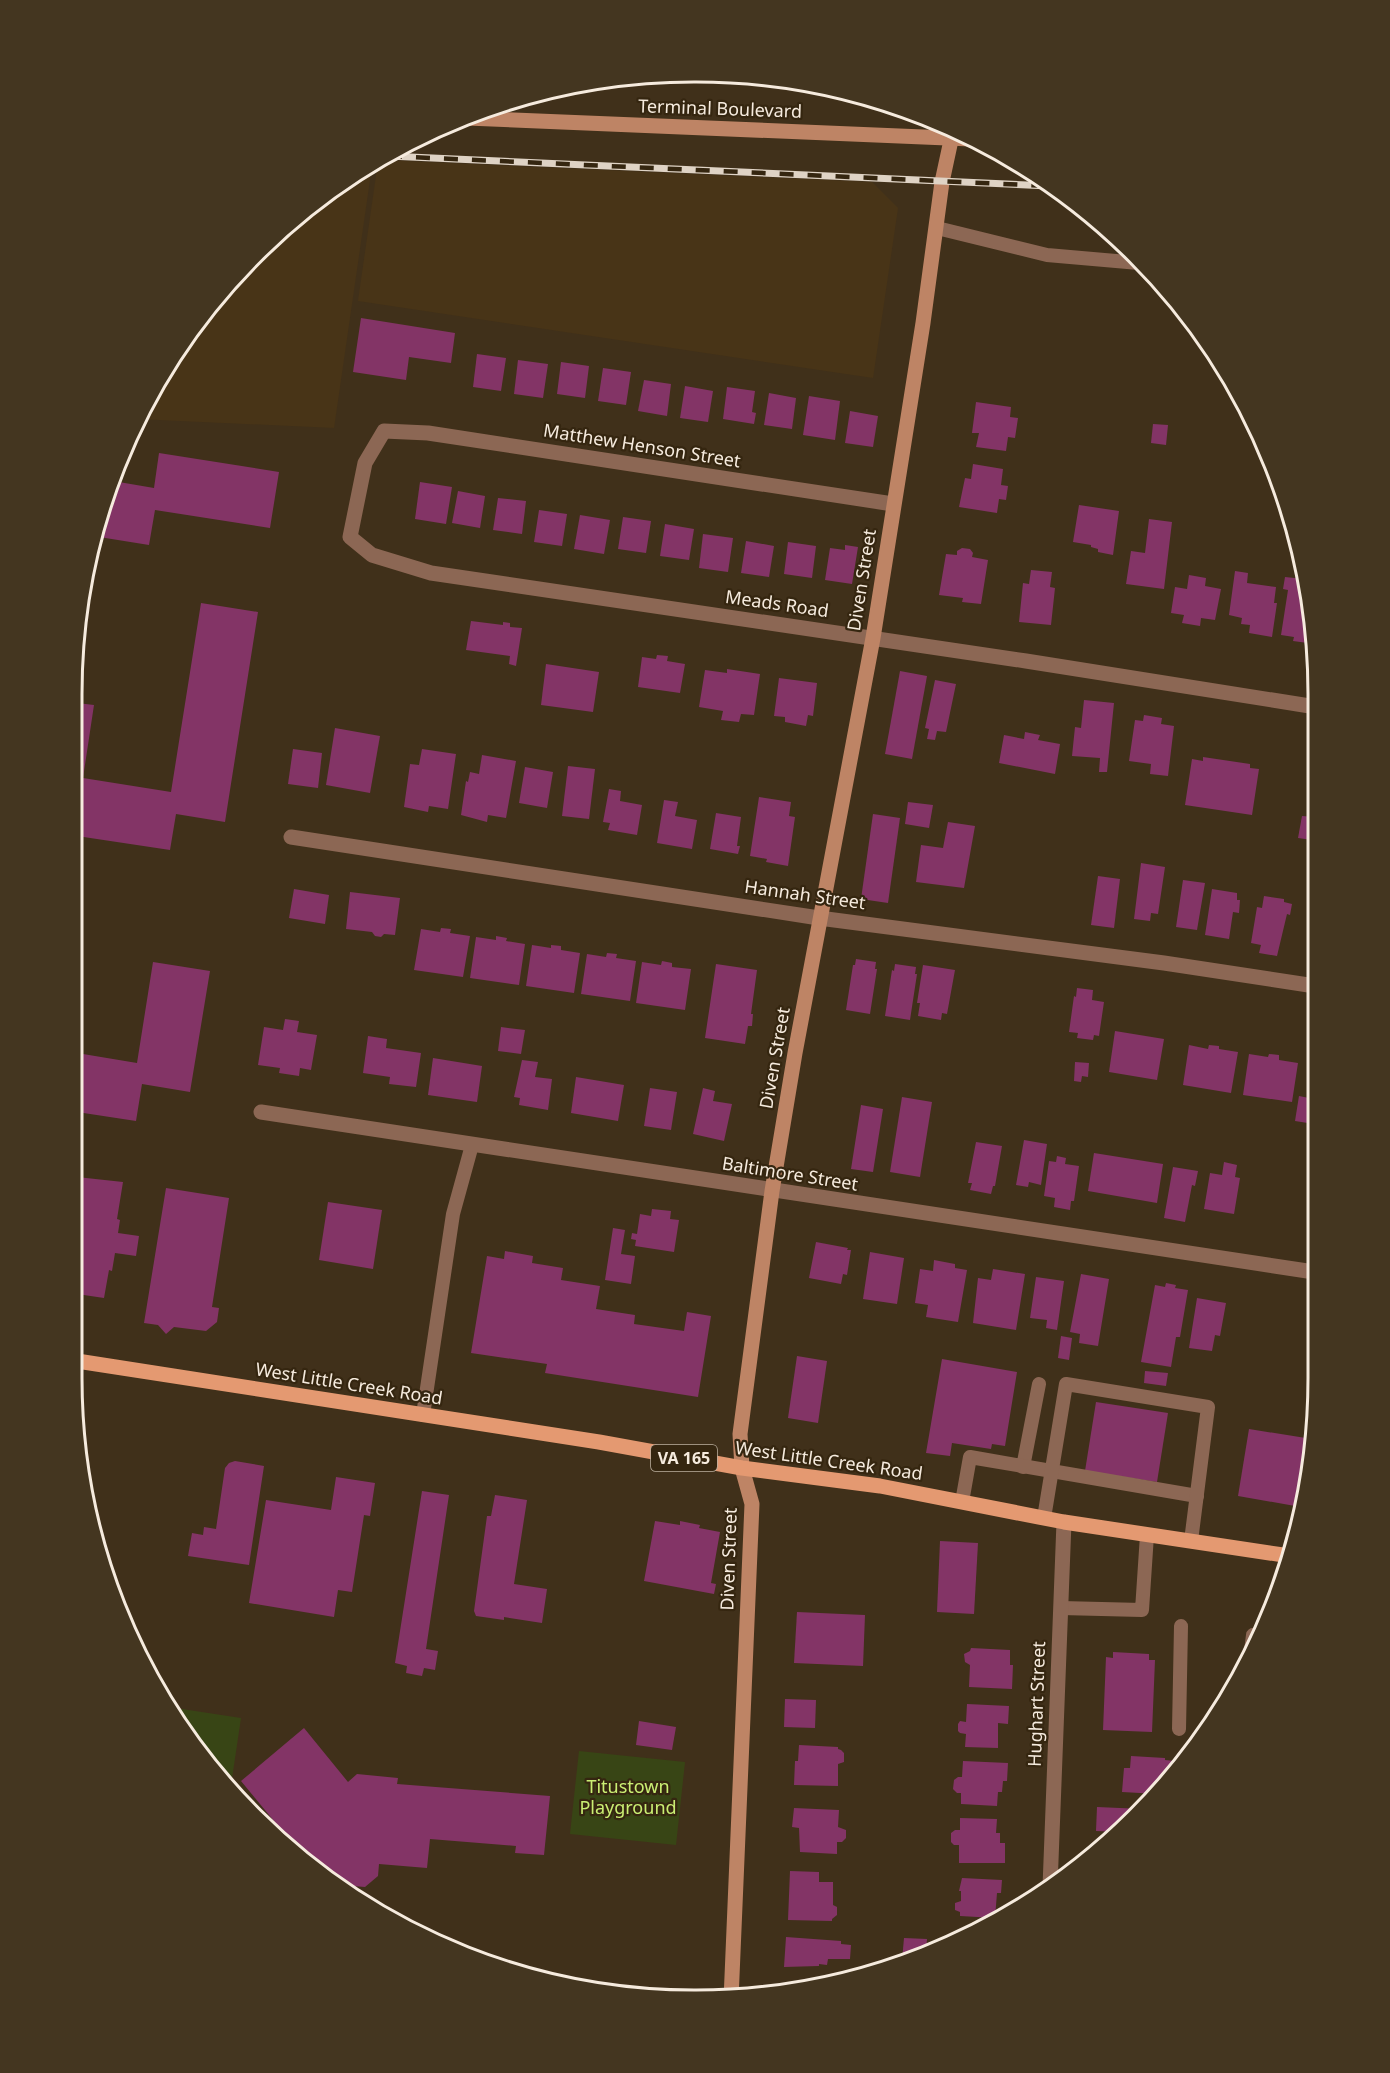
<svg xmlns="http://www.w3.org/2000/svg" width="1390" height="2073" font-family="'Noto Sans',sans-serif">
<rect width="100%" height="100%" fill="#40301a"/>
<g fill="#483417">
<polygon points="382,160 872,182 898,208 873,378 358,301 378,162"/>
<polygon points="372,166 334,428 137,419 227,284 316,201"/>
</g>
<g fill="#384515">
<polygon points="169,1707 241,1718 230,1792 177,1724"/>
<polygon points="579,1751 685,1762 676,1845 570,1834"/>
</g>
<g fill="#833466">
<polygon points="361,318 455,333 451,363 409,357 406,380 353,372"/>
<polygon points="477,354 506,358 501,391 473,387"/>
<polygon points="518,360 548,364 543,398 514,394"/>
<polygon points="561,362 589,366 585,398 557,394"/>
<polygon points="603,368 631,372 626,405 598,401"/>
<polygon points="644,380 671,384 667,416 638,411"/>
<polygon points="685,386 713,391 708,422 680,418"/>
<polygon points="727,387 755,391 752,412 756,413 754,424 723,419"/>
<polygon points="769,393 796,398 792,429 764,425"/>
<polygon points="809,396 840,401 835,440 803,435"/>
<polygon points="976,402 1011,407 1010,417 1018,418 1015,438 1008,437 1006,451 976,447 979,433 972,433"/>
<polygon points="850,411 878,416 873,447 845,443"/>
<polygon points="1153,424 1168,425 1166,445 1151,443"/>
<polygon points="159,453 279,472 270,528 155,510 149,545 93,536 113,481 154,488"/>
<polygon points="973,464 1003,469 1001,485 1008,486 1006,500 999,499 997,513 959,507 965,478 971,479"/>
<polygon points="420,482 452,487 446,524 415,519"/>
<polygon points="458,491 485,496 480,528 452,523"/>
<polygon points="498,498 526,501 522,534 493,530"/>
<polygon points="1079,505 1119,511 1113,555 1098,552 1098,549 1091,547 1091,545 1073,542"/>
<polygon points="539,510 567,514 562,546 534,542"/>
<polygon points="580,515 610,520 604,554 574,549"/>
<polygon points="623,517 651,521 646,553 618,549"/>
<polygon points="1149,519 1172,522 1164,589 1126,584 1131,551 1145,553"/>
<polygon points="665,524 694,529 689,560 660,556"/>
<polygon points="703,534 733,538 728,572 699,568"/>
<polygon points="746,541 774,546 769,577 741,573"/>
<polygon points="788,542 816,546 812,578 784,574"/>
<polygon points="845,545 858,547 852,584 825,580 830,548 845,550"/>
<polygon points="962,548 970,549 973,553 972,557 988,560 981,604 962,602 963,598 939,595 946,554 957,555 957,551"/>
<polygon points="1031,570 1052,572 1050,587 1055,588 1051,625 1019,622 1023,583 1029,584"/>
<polygon points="1235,571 1248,573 1247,583 1276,587 1274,603 1277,603 1272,637 1249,633 1250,625 1241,624 1242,618 1229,615"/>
<polygon points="1189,575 1206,578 1205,586 1221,589 1215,620 1201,618 1200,626 1182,623 1184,615 1171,613 1175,587 1187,589"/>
<polygon points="1285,577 1304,579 1315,644 1293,641 1294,637 1281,635 1288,590 1283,589"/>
<polygon points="201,603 258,612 225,822 176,814 170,850 77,836 77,703 94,705 83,778 171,792"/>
<polygon points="471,621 503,625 503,622 510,623 510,627 522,628 516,666 509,664 510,656 466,650"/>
<polygon points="657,655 668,656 667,661 685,664 680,693 638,687 642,657 656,659"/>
<polygon points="546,664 599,672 593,712 541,705"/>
<polygon points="727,669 760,674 754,715 741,714 739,722 721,720 723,711 699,707 705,670 727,673"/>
<polygon points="900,671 927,676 912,759 885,754"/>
<polygon points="779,678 817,683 813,716 808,715 806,726 785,722 785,717 774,716"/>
<polygon points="935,680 956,684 946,732 937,731 935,740 927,739 929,729 925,728"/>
<polygon points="1084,700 1114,703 1107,772 1099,772 1100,758 1072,756 1075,727 1081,728"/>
<polygon points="1144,715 1162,718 1161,724 1174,726 1168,776 1150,774 1151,764 1129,761 1135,720 1143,721"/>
<polygon points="335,728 380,736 370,793 326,785"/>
<polygon points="1025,732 1040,735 1038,740 1060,744 1055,774 999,763 1004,735 1024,739"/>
<polygon points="1315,745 1316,745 1316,781 1310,780"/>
<polygon points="293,749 322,753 318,788 288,784"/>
<polygon points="422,749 456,754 448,809 429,806 428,812 404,807 410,764 419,765"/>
<polygon points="482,755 516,761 506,818 488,815 487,822 461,815 466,781 468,782 470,772 479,774"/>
<polygon points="1203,757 1250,764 1250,768 1259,769 1252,815 1185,805 1192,759 1203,761"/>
<polygon points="568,766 595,769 589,819 562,816"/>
<polygon points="525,767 553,772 547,808 519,803"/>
<polygon points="609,789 621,791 620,801 642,805 637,835 608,830 610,823 603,822"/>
<polygon points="759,797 791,802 789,816 795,817 788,866 766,862 767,859 750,856"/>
<polygon points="664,800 678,802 675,816 697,820 692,849 657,843"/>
<polygon points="908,802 933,805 929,828 905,824"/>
<polygon points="716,813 741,817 737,846 740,846 738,854 710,849"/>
<polygon points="873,814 900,818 888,903 861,899"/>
<polygon points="1302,816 1315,817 1312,840 1298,838"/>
<polygon points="948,822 975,826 964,888 916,882 921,845 943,848"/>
<polygon points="1141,863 1165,867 1158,914 1151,913 1150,921 1134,919"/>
<polygon points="1098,876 1120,879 1114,928 1091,925"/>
<polygon points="1183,880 1205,883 1197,930 1176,927"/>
<polygon points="294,889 329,895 325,924 289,918"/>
<polygon points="1212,889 1237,893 1237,900 1240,900 1239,913 1233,912 1229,939 1205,935"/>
<polygon points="350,892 400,898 395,935 384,934 381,937 375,936 372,932 346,929"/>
<polygon points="1264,896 1284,899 1284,902 1292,904 1290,915 1287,914 1277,956 1259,953 1261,945 1251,943 1257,907 1262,908"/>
<polygon points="441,928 451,929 450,933 470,936 463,977 414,970 421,929 440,932"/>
<polygon points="496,936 507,938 506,941 525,944 519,985 470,978 476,937 496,940"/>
<polygon points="532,945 551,948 551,945 561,946 561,950 580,953 574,993 526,986"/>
<polygon points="607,953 617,954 616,958 636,961 630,1001 581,994 587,954 606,957"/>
<polygon points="856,959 876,962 875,969 877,969 870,1014 846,1010 853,965 855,965"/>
<polygon points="662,961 672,963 672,967 691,969 685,1010 636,1003 642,962 661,965"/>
<polygon points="153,962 210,971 190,1092 142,1084 136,1121 77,1112 77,1053 137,1063"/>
<polygon points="716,964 757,970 751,1014 753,1014 752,1026 748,1026 745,1044 705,1038"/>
<polygon points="895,964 916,967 915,974 917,974 910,1020 885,1016 892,970 894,971"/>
<polygon points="923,965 955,970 947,1014 942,1013 941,1020 918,1016 920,1003 917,1003"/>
<polygon points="1077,988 1093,990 1092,1000 1104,1002 1099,1036 1094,1035 1093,1040 1077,1038 1078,1033 1069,1032 1074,996 1076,997"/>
<polygon points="285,1019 299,1021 297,1032 317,1035 311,1070 300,1068 299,1076 279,1073 280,1068 258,1065 264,1027 283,1030"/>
<polygon points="501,1027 525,1030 521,1054 498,1051"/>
<polygon points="1115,1031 1164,1039 1157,1080 1109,1072"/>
<polygon points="368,1036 387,1039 386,1048 421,1053 416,1087 389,1084 390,1077 363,1073"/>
<polygon points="1313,1043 1315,1043 1315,1075 1308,1074"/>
<polygon points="1189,1045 1208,1049 1209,1045 1219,1046 1219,1049 1238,1052 1231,1093 1183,1085"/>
<polygon points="1249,1054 1268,1057 1269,1054 1279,1055 1279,1060 1298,1063 1292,1102 1243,1095"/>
<polygon points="433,1058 482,1066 477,1102 428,1095"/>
<polygon points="522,1060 538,1062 535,1077 552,1079 548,1110 519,1105 520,1098 514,1097"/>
<polygon points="1075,1062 1089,1063 1088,1077 1082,1076 1081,1082 1074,1081"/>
<polygon points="576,1077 624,1085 618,1121 571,1113"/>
<polygon points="650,1088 677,1092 671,1130 644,1126"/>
<polygon points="703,1088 715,1091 713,1101 732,1104 724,1141 693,1134"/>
<polygon points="1299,1096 1314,1099 1314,1124 1295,1121"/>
<polygon points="902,1097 932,1102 920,1177 890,1172"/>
<polygon points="861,1105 883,1109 873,1172 851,1169"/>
<polygon points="1024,1140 1047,1144 1041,1185 1029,1182 1028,1187 1016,1185"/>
<polygon points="976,1142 1002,1146 995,1186 993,1186 991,1194 970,1190 972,1183 968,1183"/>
<polygon points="1094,1153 1163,1164 1157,1203 1088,1191"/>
<polygon points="1057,1156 1066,1158 1065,1164 1079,1166 1074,1201 1071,1201 1070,1210 1054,1207 1055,1198 1044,1196 1049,1161 1056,1162"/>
<polygon points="1224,1162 1237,1165 1235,1177 1240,1178 1234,1214 1204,1209 1210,1173 1222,1175"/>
<polygon points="1173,1167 1198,1171 1195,1186 1192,1185 1185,1222 1164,1218"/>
<polygon points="77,1177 123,1182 117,1219 120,1220 118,1233 139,1236 136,1256 115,1253 112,1271 109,1270 104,1298 77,1294 77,1210 80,1211 82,1201 77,1201"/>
<polygon points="166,1188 229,1198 212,1307 219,1308 217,1322 206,1331 174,1327 166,1334 158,1325 144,1323"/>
<polygon points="328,1202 382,1210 373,1269 319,1260"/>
<polygon points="652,1209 671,1211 670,1219 679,1220 674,1252 635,1246 636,1240 631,1239 632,1233 637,1234 640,1214 651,1216"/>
<polygon points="613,1228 625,1230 621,1254 635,1256 631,1284 605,1280"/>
<polygon points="816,1242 848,1248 847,1250 851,1250 847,1275 843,1274 841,1284 809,1278"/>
<polygon points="505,1251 533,1256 532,1263 563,1268 561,1280 600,1286 596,1309 635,1315 634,1324 684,1331 687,1312 711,1316 698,1397 545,1373 547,1364 471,1353 487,1256 504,1259"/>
<polygon points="870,1252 904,1258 897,1304 863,1299"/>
<polygon points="934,1260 955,1264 955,1268 967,1270 958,1322 926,1317 928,1305 915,1303 920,1269 933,1271"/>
<polygon points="993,1269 1025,1274 1016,1330 973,1323 978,1278 991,1280"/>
<polygon points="1081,1274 1109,1279 1098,1346 1079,1343 1080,1334 1070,1332"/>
<polygon points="1036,1277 1064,1281 1057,1330 1046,1328 1047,1320 1030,1318"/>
<polygon points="1166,1283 1176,1285 1175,1288 1188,1290 1180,1337 1176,1337 1171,1367 1141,1362 1155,1285 1165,1287"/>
<polygon points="1197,1298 1226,1303 1220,1336 1215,1335 1212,1351 1189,1348"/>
<polygon points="1061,1336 1072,1338 1069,1360 1058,1358"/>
<polygon points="797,1356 827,1361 818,1423 788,1418"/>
<polygon points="942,1359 1017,1372 1005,1446 992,1444 991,1449 952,1443 950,1456 926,1453"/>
<polygon points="1145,1371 1168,1373 1166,1386 1144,1383"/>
<polygon points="1096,1402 1168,1413 1157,1482 1085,1471"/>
<polygon points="1249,1429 1312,1439 1302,1499 1295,1506 1238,1496"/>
<polygon points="235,1461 264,1466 249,1565 188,1556 192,1533 203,1535 204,1527 216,1529 225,1468 229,1463"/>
<polygon points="336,1477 375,1483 370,1516 364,1515 352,1592 338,1590 334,1617 249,1603 266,1500 331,1510"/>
<polygon points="422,1491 449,1495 426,1649 438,1651 435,1670 424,1668 422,1676 406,1673 407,1666 395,1663"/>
<polygon points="495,1495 527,1500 514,1584 547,1589 542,1623 504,1617 504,1620 476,1616 474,1611 487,1516 491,1516"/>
<polygon points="655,1521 680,1525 680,1521 700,1525 699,1528 720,1532 711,1583 716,1584 714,1594 644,1581"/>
<polygon points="940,1541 978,1543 974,1614 937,1612"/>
<polygon points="797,1612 865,1615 863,1666 794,1663"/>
<polygon points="971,1648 1010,1650 1010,1665 1013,1665 1012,1689 969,1687 970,1665 965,1662 964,1654 970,1651"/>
<polygon points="1113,1652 1149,1654 1149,1660 1155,1660 1152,1732 1103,1730 1106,1657 1113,1658"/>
<polygon points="785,1699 816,1700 815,1728 784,1727"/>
<polygon points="967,1704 1009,1706 1008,1724 998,1723 998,1748 965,1747 966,1734 960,1733 958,1731 958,1724 960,1721 966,1722"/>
<polygon points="639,1721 676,1727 672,1750 636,1745"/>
<polygon points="304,1728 348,1782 357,1774 398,1778 397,1784 550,1796 544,1855 515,1853 516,1846 430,1839 427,1868 379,1864 378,1876 365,1887 353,1886 352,1893 315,1872 277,1836 283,1832 241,1781"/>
<polygon points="799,1745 838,1747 838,1749 841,1750 844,1753 844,1762 838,1764 838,1786 794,1785 795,1761 798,1761"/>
<polygon points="1131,1756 1165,1758 1165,1760 1175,1761 1174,1772 1173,1774 1164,1773 1163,1789 1158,1794 1122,1792 1124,1768 1130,1768"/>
<polygon points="963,1761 1008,1763 1007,1781 1003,1781 1002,1792 998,1792 997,1806 961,1804 961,1793 957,1793 953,1789 954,1780 958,1777 962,1777"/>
<polygon points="1097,1807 1143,1809 1120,1832 1096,1831"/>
<polygon points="794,1808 839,1810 838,1827 846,1830 846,1838 842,1842 837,1842 837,1854 800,1852 799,1828 792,1827"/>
<polygon points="960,1818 997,1819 996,1833 1000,1833 1000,1843 1005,1843 1005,1863 959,1863 959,1845 954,1845 951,1842 951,1833 955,1830 960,1830"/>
<polygon points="790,1871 819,1872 819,1882 833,1882 833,1905 837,1907 837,1915 832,1919 832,1921 788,1920"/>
<polygon points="962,1878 1002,1880 1001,1893 997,1893 995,1918 960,1916 960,1912 955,1910 955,1903 961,1901 961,1891 959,1891"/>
<polygon points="786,1937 841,1941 841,1944 851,1945 850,1959 828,1959 827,1965 819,1964 819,1966 784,1967"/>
<polygon points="904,1938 927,1939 926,1951 902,1961"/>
<polygon points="791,1984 816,1985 816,1986 789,1991"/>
</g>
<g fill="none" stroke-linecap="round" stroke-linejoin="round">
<g stroke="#8c6754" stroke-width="14">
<polyline points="937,228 1047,255 1139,263"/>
<polyline points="423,1415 453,1214 472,1145"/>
<polyline points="1023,1467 1039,1384"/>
<polyline points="962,1502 970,1457 1197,1496"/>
<polyline points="1044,1518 1066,1384 1208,1407 1191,1541"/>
<polyline points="1061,1608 1142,1610 1147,1535"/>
<polyline points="1250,1659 1253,1635"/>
<polyline points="1179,1729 1181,1626"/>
</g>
<g stroke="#8c6754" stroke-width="15">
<polyline points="893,504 428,433 384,431 365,463 350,537 372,555 431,573 1026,661 1316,707"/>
<polyline points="291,837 819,918 1164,963 1315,986"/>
<polyline points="261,1112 1314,1272"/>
<polyline points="1050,1887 1064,1522"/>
</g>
<g stroke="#be8465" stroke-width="15">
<polyline points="467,118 971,139"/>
<polyline points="731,2000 752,1504 742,1468 740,1434 772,1191 795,1053 873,638 923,323 942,182 953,131"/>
</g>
<polyline stroke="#e49971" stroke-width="15" points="77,1361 599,1442 742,1468 880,1486 1064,1522 1290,1556"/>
<defs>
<polyline id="rail" points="388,156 1049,186"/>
</defs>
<use href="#rail" stroke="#dfd3c5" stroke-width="7"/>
<use href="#rail" stroke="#352610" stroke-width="4.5" stroke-dasharray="14" stroke-linecap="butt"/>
</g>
<g text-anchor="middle" stroke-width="4.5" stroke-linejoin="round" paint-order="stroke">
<rect fill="#352610" stroke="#bcb0a0" stroke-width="1.5" x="651" y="1445" width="66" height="26" rx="4.5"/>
<g font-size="16" font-weight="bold" fill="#f6ebde">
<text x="684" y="1464">VA 165</text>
</g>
<g font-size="18" fill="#f6ebde" stroke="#352610">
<text transform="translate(720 109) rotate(2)" y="6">Terminal Boulevard</text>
<text transform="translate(642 446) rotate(9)" y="6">Matthew Henson Street</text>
<text transform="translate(862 580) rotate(-81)" y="6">Diven Street</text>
<text transform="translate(777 604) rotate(8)" y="6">Meads Road</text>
<text transform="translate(805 895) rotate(8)" y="6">Hannah Street</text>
<text transform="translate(775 1058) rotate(-80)" y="6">Diven Street</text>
<text transform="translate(790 1174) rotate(9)" y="6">Baltimore Street</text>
<text transform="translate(349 1384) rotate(9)" y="6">West Little Creek Road</text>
<text transform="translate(829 1461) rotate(8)" y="6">West Little Creek Road</text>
<text transform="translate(729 1559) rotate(-88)" y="6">Diven Street</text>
<text transform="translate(1037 1704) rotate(-88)" y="6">Hughart Street</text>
</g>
<g font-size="18" fill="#caee73" stroke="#352610">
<text x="628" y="1793">Titustown<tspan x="628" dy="21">Playground</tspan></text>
</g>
</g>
<path d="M0 0H1390V2073H0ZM694 82H696A612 612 0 0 1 1308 694V1378A612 612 0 0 1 696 1990H694A612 612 0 0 1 82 1378V694A612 612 0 0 1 694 82Z" fill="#443620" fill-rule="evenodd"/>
<path fill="none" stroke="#f6ebde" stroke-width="3" d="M694 82H696A612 612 0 0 1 1308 694V1378A612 612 0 0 1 696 1990H694A612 612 0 0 1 82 1378V694A612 612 0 0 1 694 82Z"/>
</svg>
